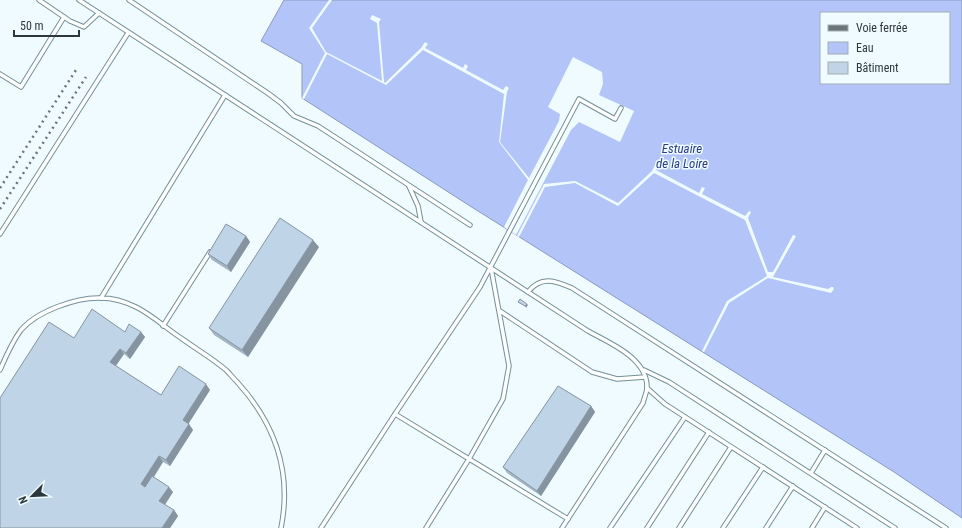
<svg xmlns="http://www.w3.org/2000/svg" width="962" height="528" font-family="'Roboto Condensed',sans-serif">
<rect width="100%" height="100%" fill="#effbff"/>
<path fill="#b3c4f8" stroke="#8a9abf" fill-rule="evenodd" d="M284,0H962V518L894,472L470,206L302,98V64L261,41ZM821,13H949V83H821Z"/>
<g fill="#effbff">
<polygon points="329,0 332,0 312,28 326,52 382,81 377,23 370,19 372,15 381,19 379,22 384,82 385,83 421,48 425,42 428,44 425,48 463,68 465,64 468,66 466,70 503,90 506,86 509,88 507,92 500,142 529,178 559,121 560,114 548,107 573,57 602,72 603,84 599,95 634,111 620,142 579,122 571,130 516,235 504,227 528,180 499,142 504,94 423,50 386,85 327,54 304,99 302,98 325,53 309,28"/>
<polygon points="655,165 658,167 656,170 699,193 702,187 705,188 702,194 745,216 749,211 751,212 748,218 768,272 773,272 793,235 796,236 773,277 828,289 831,287 833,287 834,289 831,293 768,278 729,303 704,352 702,351 727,301 767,276 745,220 654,173 618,206 575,183 545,187 519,237 517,236 544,184 575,181 618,203 652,171"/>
</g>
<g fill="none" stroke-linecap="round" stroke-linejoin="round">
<defs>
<g id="lane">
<polyline points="39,0 70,21 84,27 99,13"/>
<path d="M79,0L588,331C610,343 647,358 647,387C647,392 644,398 643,403L562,528"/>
<polyline points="129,0 269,94 281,103 294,116 318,126 470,225"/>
<polyline points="0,74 21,87 64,17"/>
<polyline points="409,186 418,206 421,222"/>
<polyline points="0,234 128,33"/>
<path d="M528,292C541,275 556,281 572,288L946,528"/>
<polyline points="101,298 225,95"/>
<polyline points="500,311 592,372 617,379 645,377"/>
<polyline points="163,326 210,252"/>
<path d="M0,370C6,356 12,342 21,330C37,311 77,297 101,298C113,298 126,302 136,307C151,314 167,329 181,338C196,349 212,358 226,370C230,374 234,379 238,383C275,424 292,473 281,528"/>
<polyline points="644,370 669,382 895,528"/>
<polyline points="647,388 665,404 857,528"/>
<polyline points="395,414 568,519"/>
<polyline points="811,473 825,450"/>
<polyline points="321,528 395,414 480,287 579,99 615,119 621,108"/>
<polyline points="426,528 469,459 503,399 509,366 491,268"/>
<polyline points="610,528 685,417"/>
<polyline points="647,528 709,432"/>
<polyline points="679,528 731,447"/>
<polyline points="723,528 763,467"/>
<polyline points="766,528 793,486"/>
<polyline points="812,528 825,507"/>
</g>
</defs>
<use href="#lane" stroke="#749097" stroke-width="5.5"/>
<use href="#lane" stroke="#fff" stroke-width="3.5"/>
<g stroke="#6a7679" stroke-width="2.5" stroke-dasharray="2 4" stroke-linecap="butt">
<polyline points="0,188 76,70"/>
<polyline points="0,209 86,77"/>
</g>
</g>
<g fill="#a4b6c6">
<polygon points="246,236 250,242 231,272 212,260 208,254"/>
<polygon points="319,247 248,357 214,335 209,328"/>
<polygon points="125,332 141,332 145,337 130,359 124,354 116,366 161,395 210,390 188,424 193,430 170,466 163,462 154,477 173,492 165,505 174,510 178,516 170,528 0,528 74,338"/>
<polygon points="591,406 595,412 541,496 507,473 503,467"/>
</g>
<g fill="#8694a1">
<polygon points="246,236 250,242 231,272 227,266"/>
<polygon points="313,240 319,247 248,357 242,350"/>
<polygon points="527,304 528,305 526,308 525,306"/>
<polygon points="141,332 145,337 130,359 126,353"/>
<polygon points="120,349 124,354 114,368 110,362"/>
<polygon points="206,384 210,390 187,426 183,420"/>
<polygon points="591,406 595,412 541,496 537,491"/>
<polygon points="189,424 193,430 170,466 166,460"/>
<polygon points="159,456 163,462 145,490 141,484"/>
<polygon points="169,487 173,492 163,507 159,501"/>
<polygon points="174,510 178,516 170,528 162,528"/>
</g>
<g fill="#bfd4e6" stroke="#8694a1">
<polygon points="280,218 313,240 242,350 209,328"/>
<polygon points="226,224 246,236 227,266 208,254"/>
<polygon points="520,299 527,304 525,306 518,302"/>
<polygon points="92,309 125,332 129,324 141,332 126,353 120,349 110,362 161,395 179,366 206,384 183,420 189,424 166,460 159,456 141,484 145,487 152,476 169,487 159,501 174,510 162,528 0,528 0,398 49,322 74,338"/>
<polygon points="558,386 591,406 537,491 503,467"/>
</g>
<g text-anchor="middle" stroke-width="3" stroke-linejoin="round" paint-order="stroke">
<g font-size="13" font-style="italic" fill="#2c3c85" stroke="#effbff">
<text x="682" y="153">Estuaire<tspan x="682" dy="15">de la Loire</tspan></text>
</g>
</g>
<rect x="820" y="12" width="130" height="72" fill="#effbff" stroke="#a1adb1"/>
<rect x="828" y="25" width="20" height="6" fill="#6a7679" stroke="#a1adb1"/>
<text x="856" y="32" font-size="12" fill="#2c383b">Voie ferrée</text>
<rect x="828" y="42" width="20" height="12" fill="#b3c4f8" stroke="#a1adb1"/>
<text x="856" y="52" font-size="12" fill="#2c383b">Eau</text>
<rect x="828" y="62" width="20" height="12" fill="#bfd4e6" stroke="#a1adb1"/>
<text x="856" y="72" font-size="12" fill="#2c383b">Bâtiment</text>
<g transform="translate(32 496) rotate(246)" stroke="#effbff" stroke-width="3" paint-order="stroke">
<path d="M0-3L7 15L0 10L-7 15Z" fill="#2c383b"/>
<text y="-6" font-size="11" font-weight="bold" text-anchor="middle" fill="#2c383b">N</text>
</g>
<path d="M14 30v6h65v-6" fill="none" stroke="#2c383b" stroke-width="2"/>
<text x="20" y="30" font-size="12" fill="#2c383b" stroke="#effbff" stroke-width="3" paint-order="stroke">50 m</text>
</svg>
